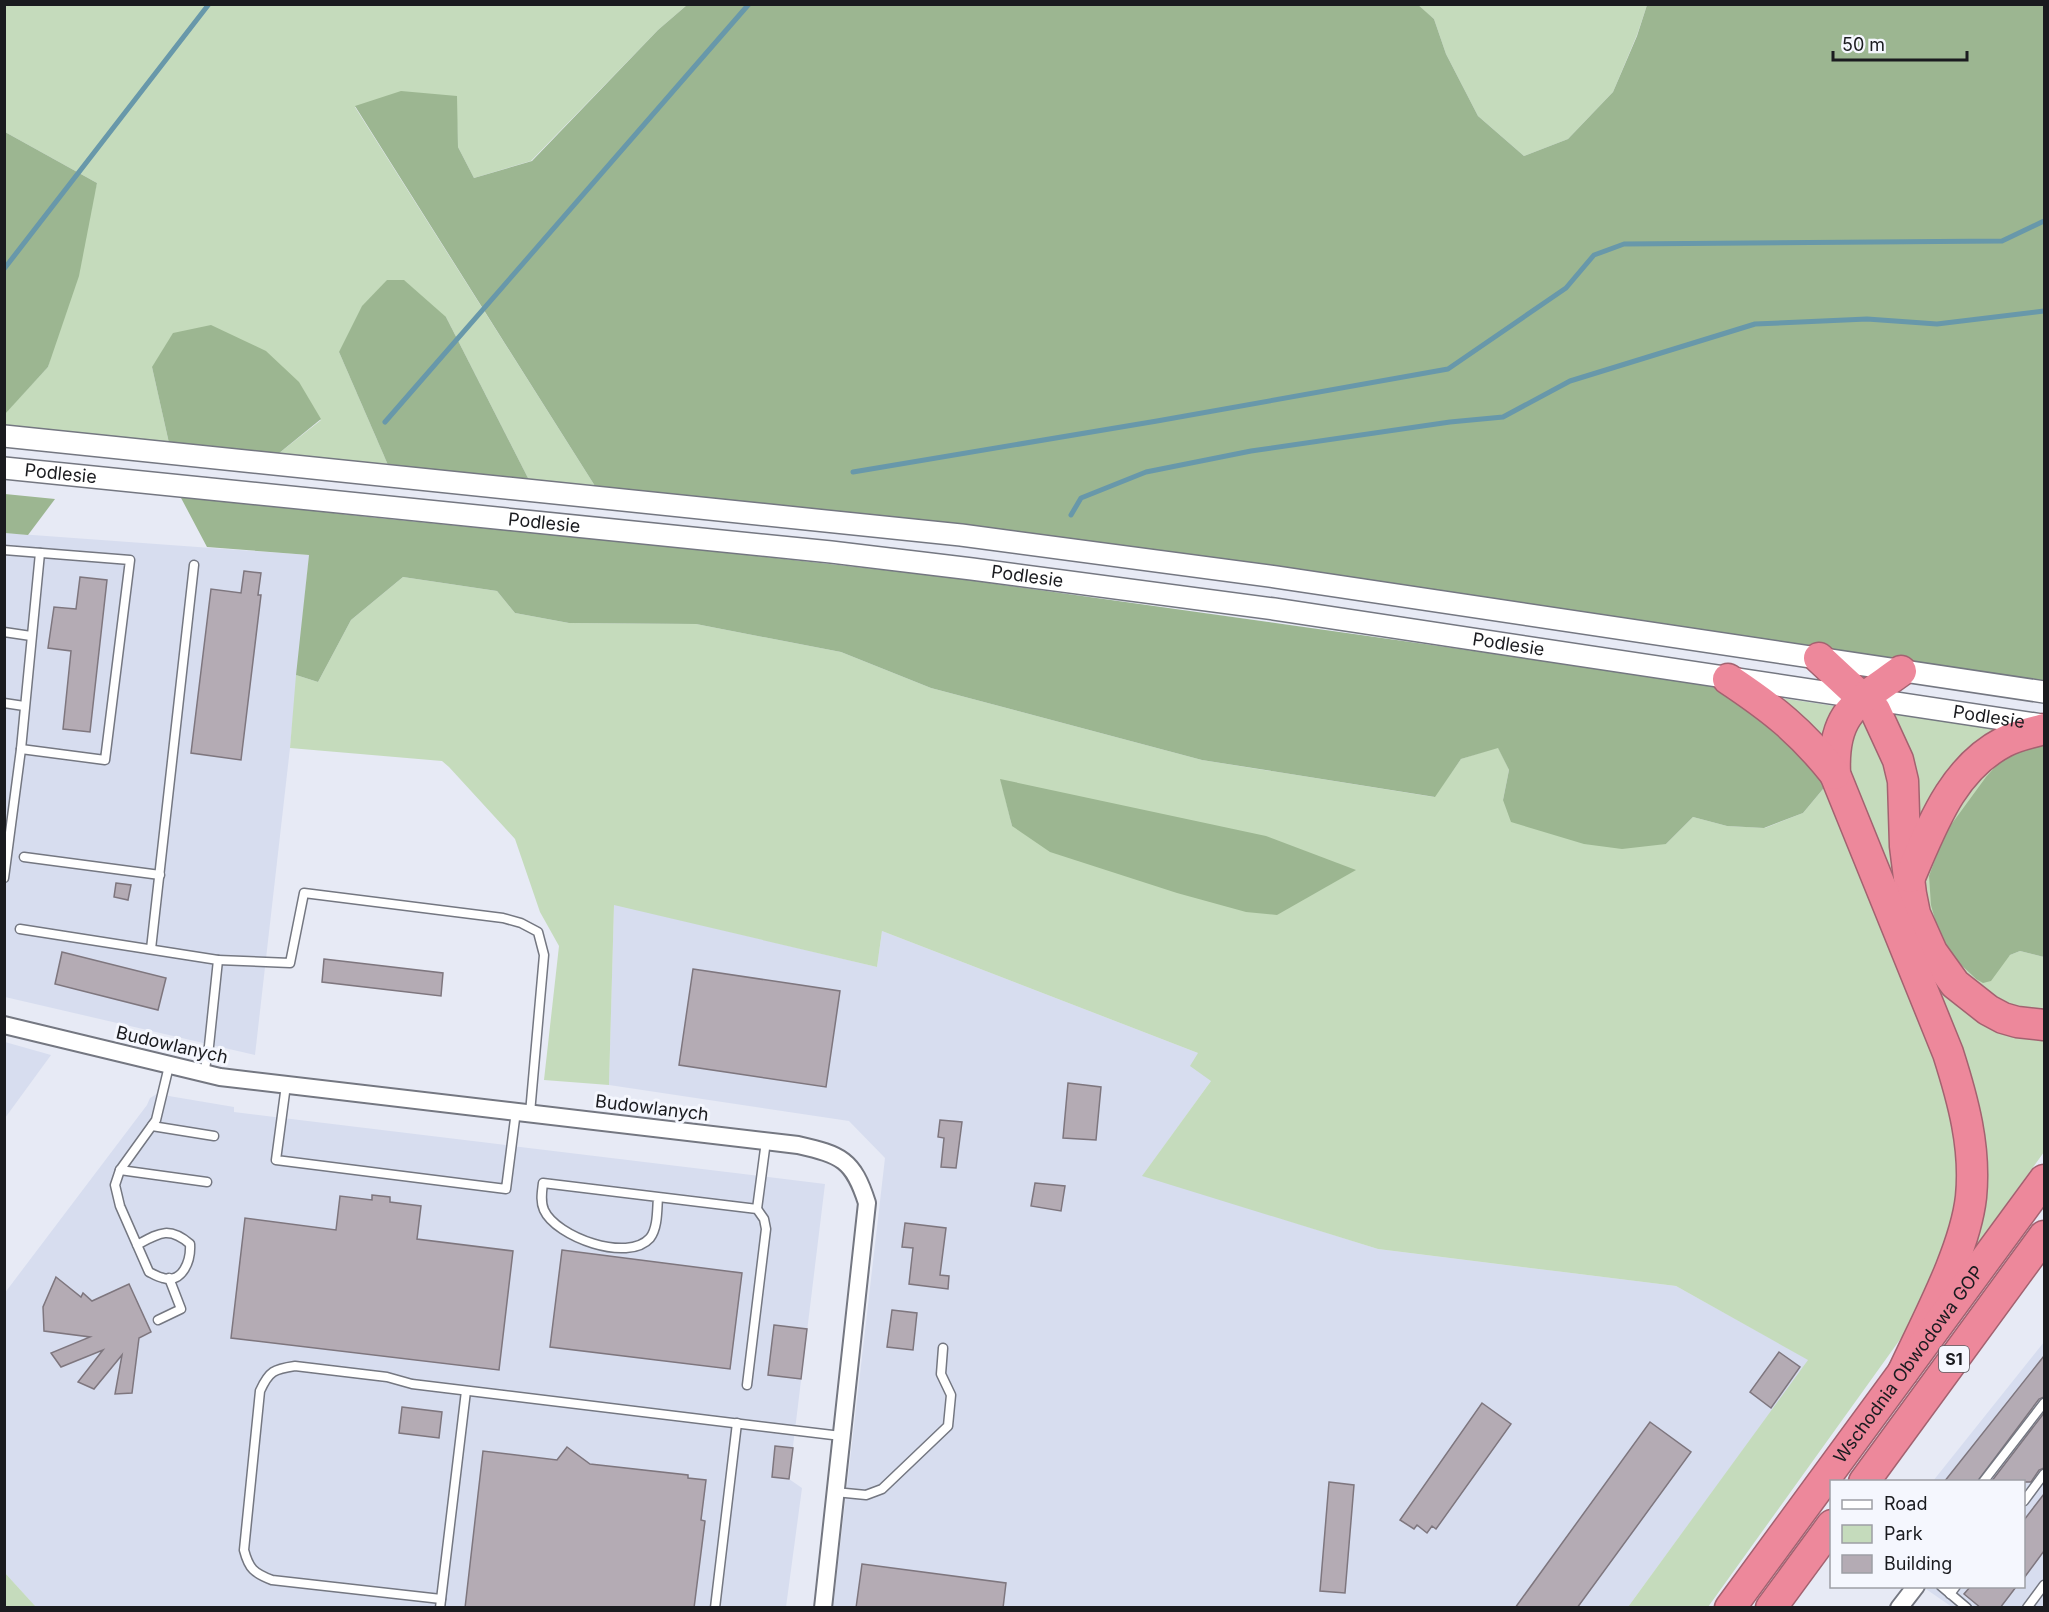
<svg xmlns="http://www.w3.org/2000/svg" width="2049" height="1612" font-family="Inter,sans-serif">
<rect width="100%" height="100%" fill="#e7eaf5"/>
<g fill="#d7ddef">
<polygon points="5,533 309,555 290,748 255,1055 5,997"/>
<polygon points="614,904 877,967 882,931 1198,1053 1211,1081 1143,1175 1378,1249 1676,1286 1809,1360 1628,1607 833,1607 885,1158 849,1121 609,1085"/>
<polygon points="5,1042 51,1055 5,1118 4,1042"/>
<polygon points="157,1094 234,1107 234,1112 825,1184 789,1479 802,1488 786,1607 36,1607 5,1573 4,1294 147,1105 150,1098"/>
<polygon points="2044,1342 2044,1607 1952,1607 1923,1587 2024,1586 2024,1482 1933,1481"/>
</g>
<g fill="#c5dbbc" fill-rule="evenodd">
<polygon points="5,5 687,5 658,30 531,161 474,178 458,147 456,96 355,107 595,486 529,480 446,317 339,352 388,465 278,454 321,420 152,367 169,443 5,426 4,414 48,367 97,183 5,132"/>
<polygon points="1417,5 1647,5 1637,35 1613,92 1568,139 1524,156 1478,116 1446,54 1434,19"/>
<path d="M403,577L497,591L515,613L569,623L696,624L841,652L931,688L1202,760L1434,797L1461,759L1498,747L1509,770L1503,800L1666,844L1693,817L1727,826L1765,828L1803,813L1828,783L1933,1039L1962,1151L1954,1225L1914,1320L1708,1607H1628L1808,1360L1676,1286L1378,1249L1142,1176L1211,1081L1190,1066L1198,1053L882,931L877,967L614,905L609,1085L544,1080L559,946L540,912L515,839L449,767L442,761L290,748L296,675L318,682L351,620ZM1001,780L1054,792L1012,826Z"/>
<polygon points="1768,696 1841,707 1825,749"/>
<polygon points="1885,711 2010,732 1913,846"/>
<polygon points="1860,712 1879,734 1924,957 2044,1033 2044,1152 1961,1267 1979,1182 1851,789 1846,739"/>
<polygon points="2009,747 1939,934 1958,962 1976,979 2010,955 2020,951 2044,957 2044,1015 2017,1011 1979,992 1932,928 1923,886 1926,862 1951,807"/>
<polygon points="4,1573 5,1573 36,1607 5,1607"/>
</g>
<g fill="#9cb691">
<polygon points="1417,4 1434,19 1446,54 1478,116 1524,156 1568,139 1613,92 1637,36 1647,5 2044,5 2044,682 1567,610 891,520 595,486 355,106 401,91 457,96 458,147 474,178 532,161 658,30 687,5"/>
<polygon points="5,132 97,183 79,276 48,367 5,414"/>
<polygon points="387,280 404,280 446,317 529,480 388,465 339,352 362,306"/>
<polygon points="211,325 266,351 299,382 321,419 278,454 169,443 152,367 173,333"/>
<polygon points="4,494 5,494 55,499 28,535 5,533"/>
<polygon points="180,496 379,518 658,545 947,577 1703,683 1733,694 1757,708 1828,783 1803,813 1764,828 1727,826 1693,817 1666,844 1622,849 1584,844 1511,822 1503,800 1509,770 1498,748 1461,759 1435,797 1202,760 931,688 841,652 696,624 569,623 515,613 497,591 403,577 351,620 318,682 296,675 309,555 207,547"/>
<polygon points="2044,739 2044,957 2020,951 2010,955 1991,981 1983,983 1976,979 1958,962 1939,934 1931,905 1929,876 1945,833 1986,777 2017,743"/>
<polygon points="1000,779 1266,836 1356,870 1277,915 1246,912 1177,893 1050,852 1012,826"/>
</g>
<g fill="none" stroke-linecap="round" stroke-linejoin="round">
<g stroke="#6898aa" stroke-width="5">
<polyline points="4,269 209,4"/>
<polyline points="385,422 749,4"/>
<polyline points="853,472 1157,421 1448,369 1566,288 1594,255 1624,244 2002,241 2044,221"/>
<polyline points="1071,515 1081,498 1146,472 1251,451 1450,422 1503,417 1570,381 1755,324 1867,319 1937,324 2044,311"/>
</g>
</g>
<g fill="#b4abb4" stroke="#7e767e" stroke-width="1.5">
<polygon points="244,571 261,573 258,595 261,595 241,760 191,753 211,589 241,593"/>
<polygon points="80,577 107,580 90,732 63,729 71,651 48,648 54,607 76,609"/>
<polygon points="116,883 131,885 128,900 114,897"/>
<polygon points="62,952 166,978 158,1010 55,984"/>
<polygon points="324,959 443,973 441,996 322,982"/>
<polygon points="693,969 840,991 826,1087 679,1065"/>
<polygon points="1068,1083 1101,1087 1096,1140 1063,1138"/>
<polygon points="940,1120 962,1122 956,1168 941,1167 944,1138 938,1137"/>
<polygon points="1035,1183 1065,1186 1061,1211 1031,1206"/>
<polygon points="372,1195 390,1197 390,1202 421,1206 417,1239 513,1251 499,1370 231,1338 245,1218 336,1230 340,1196 372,1200"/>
<polygon points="905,1223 946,1228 940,1275 949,1276 948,1289 909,1284 913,1248 902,1247"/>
<polygon points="562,1250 742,1273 730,1369 550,1347"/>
<polygon points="56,1277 81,1297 83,1293 92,1301 129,1284 151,1332 139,1338 132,1393 115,1394 122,1355 94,1389 78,1382 103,1350 61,1367 51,1353 90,1337 44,1331 43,1307"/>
<polygon points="892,1310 917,1313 913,1350 887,1347"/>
<polygon points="774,1325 807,1329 801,1379 768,1375"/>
<polygon points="1779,1352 1800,1367 1771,1408 1750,1392"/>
<polygon points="2044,1356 2044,1397 2039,1399 1977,1482 1944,1482"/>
<polygon points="1482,1403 1511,1424 1436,1529 1432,1526 1427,1533 1417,1525 1414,1529 1400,1520"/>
<polygon points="402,1407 442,1412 439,1438 399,1433"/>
<polygon points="2044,1413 2044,1468 2039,1470 2031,1482 1991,1482"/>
<polygon points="1650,1422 1691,1452 1577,1608 1515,1608"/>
<polygon points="775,1446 793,1448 789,1479 772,1477"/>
<polygon points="567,1447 590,1464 688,1475 688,1478 706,1480 701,1520 705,1521 694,1608 465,1608 483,1451 557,1460"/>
<polygon points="1329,1482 1354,1485 1345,1593 1320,1591"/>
<polygon points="2044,1494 2044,1551 2024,1578 2024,1520"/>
<polygon points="862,1564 1006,1583 1003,1608 856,1608"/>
<polygon points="1970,1587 2016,1587 2000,1608 1981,1608 1964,1594"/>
</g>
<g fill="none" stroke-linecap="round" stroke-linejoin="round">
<defs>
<g id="service">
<polyline points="4,550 130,560 105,760 21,749"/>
<polyline points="4,632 31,636"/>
<polyline points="4,703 24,706"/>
<polyline points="24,857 160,875"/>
<polyline points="4,878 21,749 40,553"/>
<polyline points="20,929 218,960 209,1046 204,1074"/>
<polyline points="151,949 194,565"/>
<polyline points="218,960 290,963 304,893 503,918 521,923 538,932 544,955 530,1113"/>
<polyline points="286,1085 276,1160 506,1189 516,1111"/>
<polyline points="152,1126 214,1136"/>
<polyline points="120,1170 207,1182"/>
<path d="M658,1197C657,1209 658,1228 650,1238C628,1263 556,1237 544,1210C540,1201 542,1192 543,1183L757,1209L764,1219L766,1229L747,1385"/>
<polyline points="757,1209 766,1141"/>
<path d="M137,1245C159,1233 169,1226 190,1244C191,1260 183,1284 163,1278C158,1277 153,1274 149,1272L120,1206L115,1185L120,1170L156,1120L169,1066"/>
<polyline points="158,1320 181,1309 169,1278"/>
<polyline points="1983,1482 2044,1403"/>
<polyline points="835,1492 866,1495 882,1489 948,1426 951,1395 941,1374 943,1348"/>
<polyline points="2024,1501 2044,1474"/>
<polyline points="1941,1586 1967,1608"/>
<polyline points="1950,1594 1956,1586"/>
<path d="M441,1599L272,1580C254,1573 249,1569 244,1550L260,1391C269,1371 274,1369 295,1366L387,1377L412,1384L841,1436"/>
<polyline points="440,1608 466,1391"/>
<polyline points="715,1608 737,1423"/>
<polyline points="2027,1608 2044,1585"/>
</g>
<g id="minor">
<path d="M4,1025L220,1077L798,1145C841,1155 853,1159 867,1203L823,1608"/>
<polyline points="1899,1608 1916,1586"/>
</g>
<g id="tertiary">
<polyline points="4,436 961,535 1276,577 2044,692"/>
<path id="s1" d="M4,468L831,552L972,569L1274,609L2042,725"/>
</g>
<g id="motorway">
<polyline points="1819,658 1875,710 1898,760 1903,781 1905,846 1911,894 1915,914 1932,952 1955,984 1988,1010 2003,1018 2017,1022 2044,1025"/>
<path d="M1901,671C1857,703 1832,712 1835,774L1948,1053C1963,1100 1976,1147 1971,1197C1965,1251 1926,1322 1903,1372"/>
<path d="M1728,679C1773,709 1801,731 1835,774"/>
<path d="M1910,877C1932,826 1952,769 2004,742C2017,735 2031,733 2044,729"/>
<polyline points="1864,1482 2044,1236"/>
<path id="s2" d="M1730,1608L2044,1180"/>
<polyline points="1771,1608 1832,1525"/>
</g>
</defs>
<use href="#service" stroke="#747781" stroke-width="11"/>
<use href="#minor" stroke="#747781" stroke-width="20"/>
<use href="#tertiary" stroke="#747781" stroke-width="24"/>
<use href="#motorway" stroke="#a36270" stroke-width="33"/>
<use href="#service" stroke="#fff" stroke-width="8"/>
<use href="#minor" stroke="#fff" stroke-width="16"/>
<use href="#tertiary" stroke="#fff" stroke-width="21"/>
<use href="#motorway" stroke="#ed889b" stroke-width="30"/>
</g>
<g text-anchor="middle" stroke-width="6" stroke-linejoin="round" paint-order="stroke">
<rect fill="#f5f7fe" stroke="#5c5d62" stroke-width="1.5" x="1939" y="1346" width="30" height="26" rx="4.5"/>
<g font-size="16" font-weight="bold" fill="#1a1b1f">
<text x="1954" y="1365">S1</text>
</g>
<g font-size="18" fill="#1a1b1f" stroke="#f5f7fe">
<text dy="6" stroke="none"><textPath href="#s1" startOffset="57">Podlesie</textPath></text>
<text dy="6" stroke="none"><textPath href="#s1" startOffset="543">Podlesie</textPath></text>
<text dy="6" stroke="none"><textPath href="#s1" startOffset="1029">Podlesie</textPath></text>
<text dy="6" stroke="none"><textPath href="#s1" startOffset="1515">Podlesie</textPath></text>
<text dy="6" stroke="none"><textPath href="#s1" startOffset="2001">Podlesie</textPath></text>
<text transform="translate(172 1045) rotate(13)" y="6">Budowlanych</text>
<text transform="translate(652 1108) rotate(7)" y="6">Budowlanych</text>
<text dy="6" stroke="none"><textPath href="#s2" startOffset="302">Wschodnia Obwodowa GOP</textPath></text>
</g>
</g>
<rect width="2049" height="1612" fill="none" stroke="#1a1b1f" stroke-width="12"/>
<rect x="1830" y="1480" width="195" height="108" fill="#f5f7fe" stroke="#9d9fa5" stroke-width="1.5"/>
<rect x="1842" y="1500" width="30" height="9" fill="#ffffff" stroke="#9d9fa5" stroke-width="1.5"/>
<text x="1884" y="1510" font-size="18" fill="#1a1b1f">Road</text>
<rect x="1842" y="1525" width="30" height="18" fill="#c5dbbc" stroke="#9d9fa5" stroke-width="1.5"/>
<text x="1884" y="1540" font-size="18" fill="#1a1b1f">Park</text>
<rect x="1842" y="1555" width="30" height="18" fill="#b4abb4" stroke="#9d9fa5" stroke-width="1.5"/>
<text x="1884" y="1570" font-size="18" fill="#1a1b1f">Building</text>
<path d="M1833 51v9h134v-9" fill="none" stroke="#1a1b1f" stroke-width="3"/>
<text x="1842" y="51" font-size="18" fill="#1a1b1f" stroke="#f5f7fe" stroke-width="4.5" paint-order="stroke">50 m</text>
</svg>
